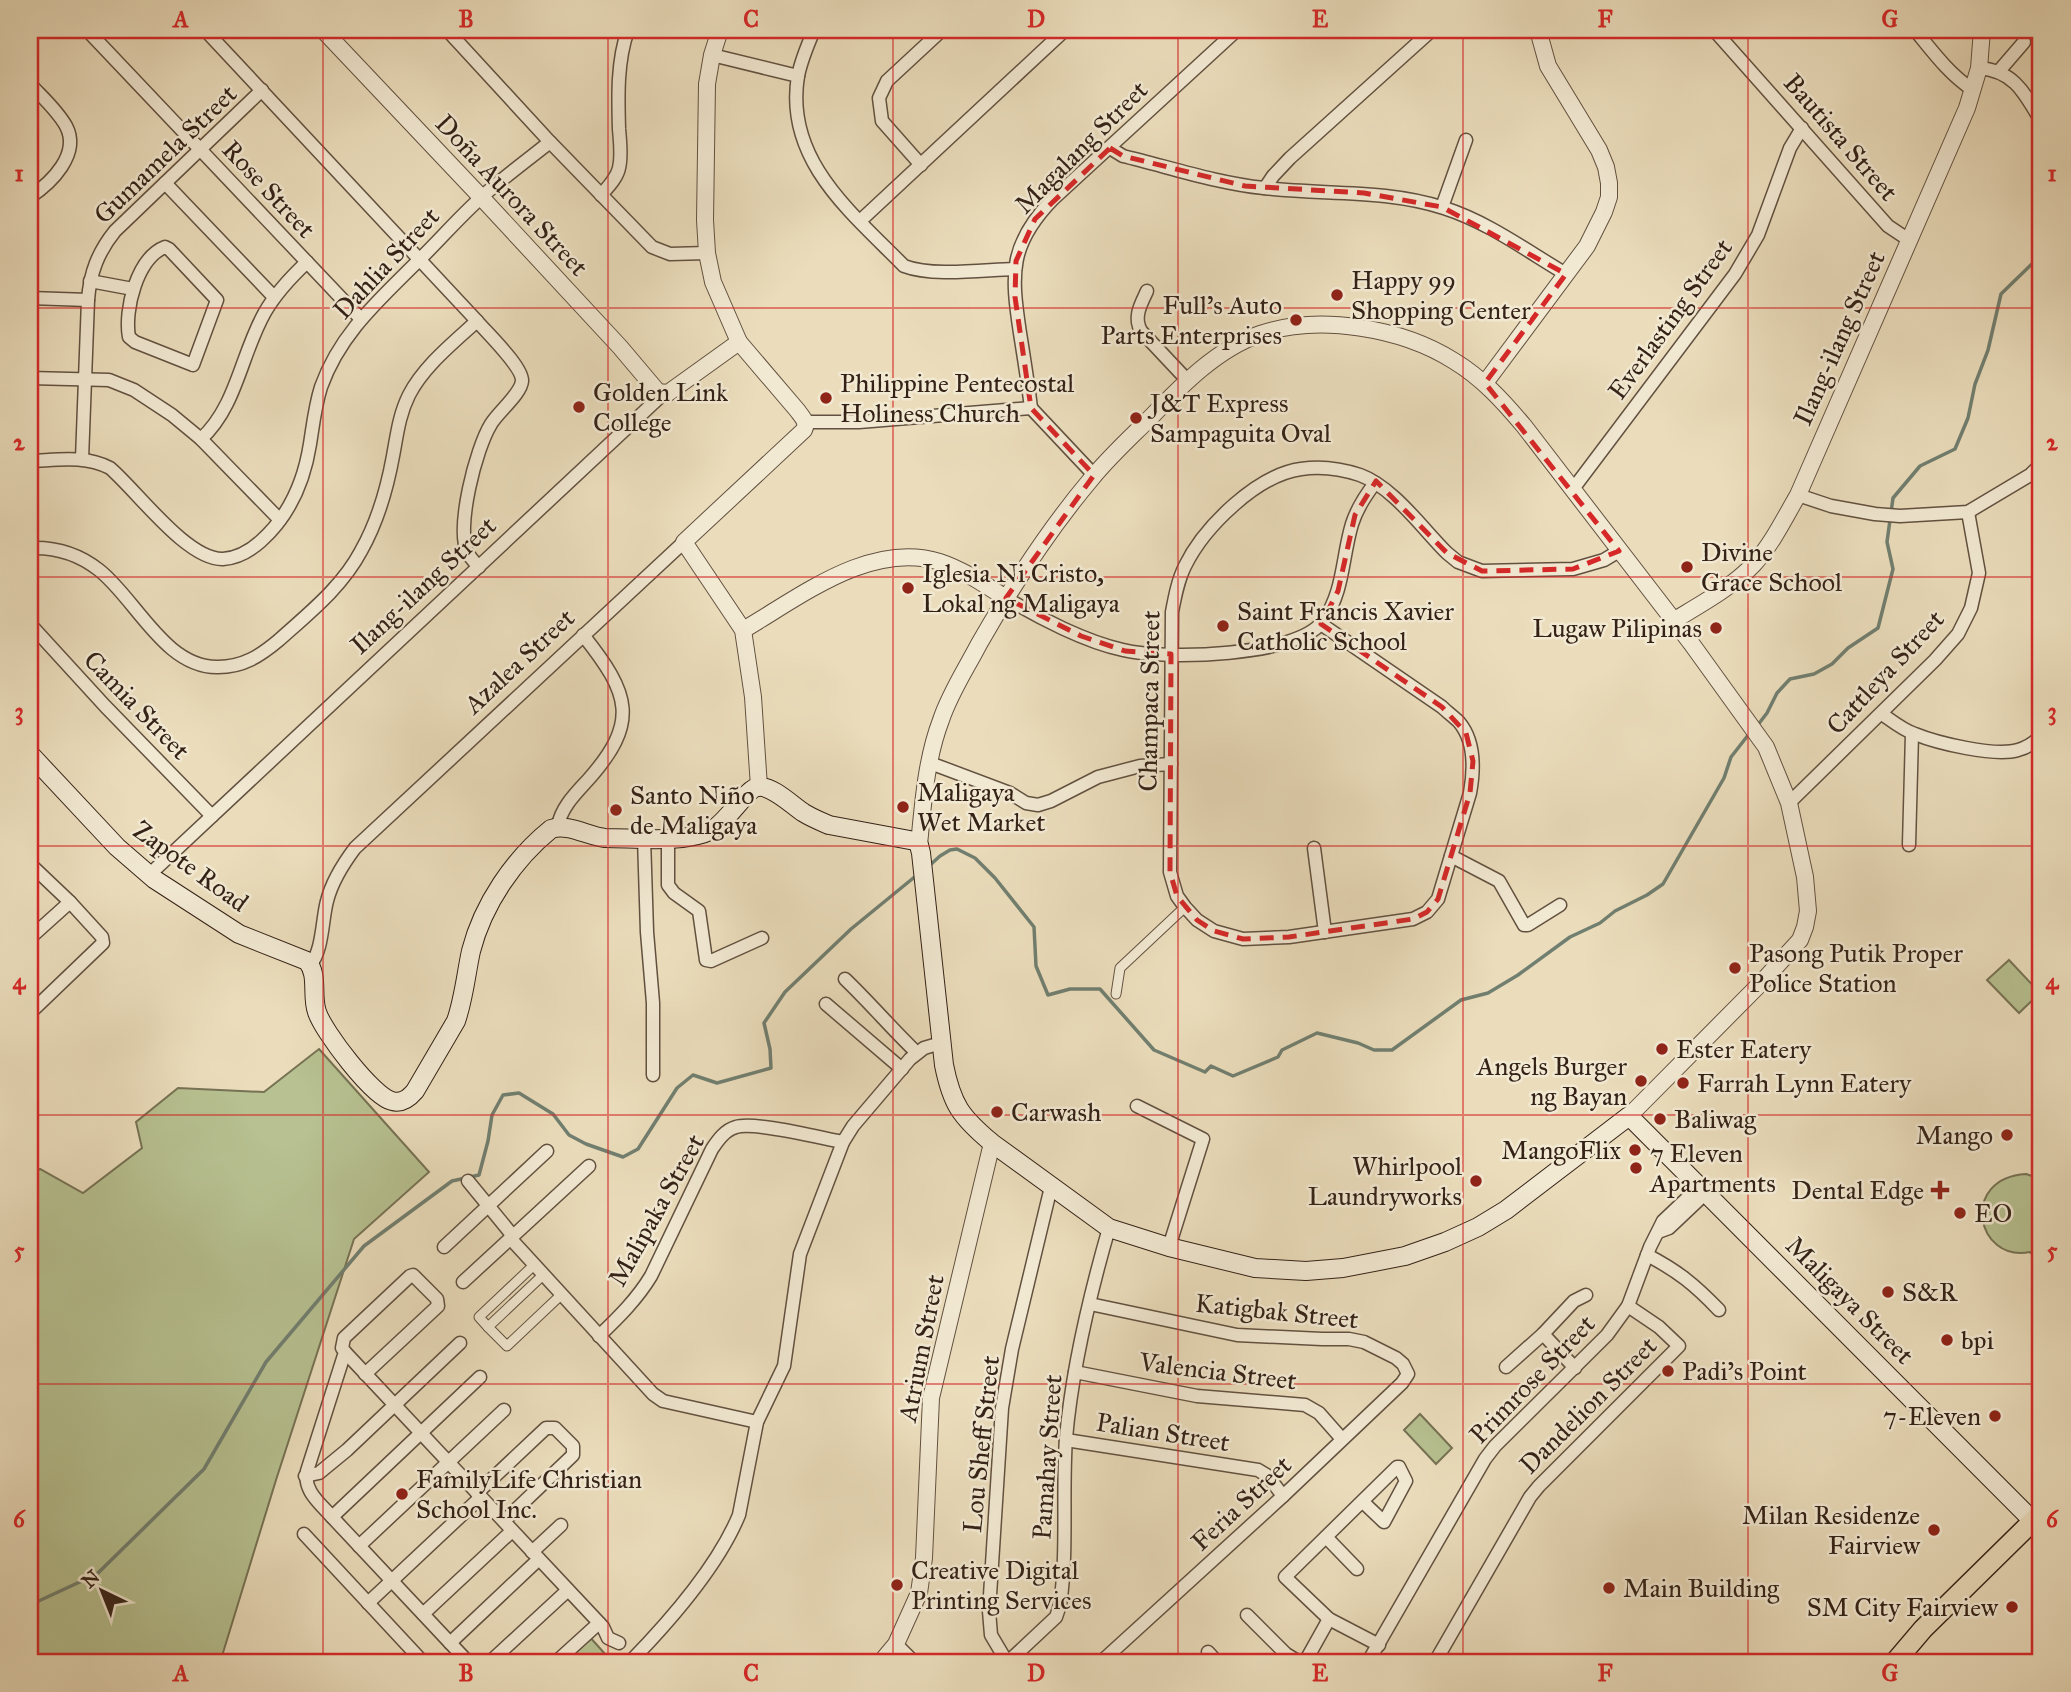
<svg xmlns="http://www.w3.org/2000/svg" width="2071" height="1692" font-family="'IM FELL Great Primer',serif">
<rect width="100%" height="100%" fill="#ebddbc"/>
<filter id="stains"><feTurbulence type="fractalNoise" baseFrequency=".00286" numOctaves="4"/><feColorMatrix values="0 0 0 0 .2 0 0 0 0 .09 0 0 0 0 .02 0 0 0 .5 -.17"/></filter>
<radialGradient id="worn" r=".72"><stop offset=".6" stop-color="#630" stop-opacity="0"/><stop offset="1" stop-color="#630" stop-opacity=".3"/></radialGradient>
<g fill="#b7c191" stroke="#767254" stroke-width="2">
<polygon points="2009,960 2040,993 2019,1013 1987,980"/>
<polygon points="319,1049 429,1172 354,1239 276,1480 222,1656 240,1662 32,1662 30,1659 30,1174 40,1169 83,1193 142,1148 136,1122 178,1088 264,1092"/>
<path d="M2026,1174L2041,1179V1264L2030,1252C1976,1263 1959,1178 2026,1174Z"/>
<polygon points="1420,1414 1452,1448 1436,1464 1404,1430"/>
<polygon points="588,1635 606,1655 599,1662 559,1662"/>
</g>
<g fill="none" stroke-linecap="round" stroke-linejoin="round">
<g stroke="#717f70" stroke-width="3.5">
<polyline points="1757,726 1767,713 1777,693 1790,679 1814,674 1832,664 1848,648 1878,628 1893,569 1887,542 1893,498 1920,466 1955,449 1968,418 1975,384 1988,350 2001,294 2041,255"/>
<polyline points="929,866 940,856 950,850 957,849 975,858 995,878 1034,927 1036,966 1048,995 1070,989 1100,989 1154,1050 1205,1072 1211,1066 1233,1076 1278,1057 1282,1050 1317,1033 1358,1043 1374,1050 1392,1050 1461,1000 1488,993 1518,975 1570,937 1600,923 1615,911 1647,895 1663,884 1724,778 1731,757 1749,734"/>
<polyline points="30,1605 97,1574 204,1469 266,1362 364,1246 452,1181 479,1175 488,1141 492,1115 503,1095 519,1093 553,1114 569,1135 586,1144 623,1157 638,1149 677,1088 693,1075 717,1083 771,1068 770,1049 764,1023 785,992 851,929 917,875"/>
</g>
<defs>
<g id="pedestrian">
<polyline points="1116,994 1120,968 1185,907"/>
<polyline points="543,1275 488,1327 507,1346 562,1294"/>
<polyline points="488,1327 479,1317 534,1265"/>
</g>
<g id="minor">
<polyline points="87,30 360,318"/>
<path d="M205,30L477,321C487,333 523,367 522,381C521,394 498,412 491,424C476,448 455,529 468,554C471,558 475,563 479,567"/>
<polyline points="447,30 550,142 652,247 670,254 707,253"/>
<path d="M814,30C808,44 801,61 798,76C784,160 852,213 904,266C933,277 982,270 1014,269"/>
<polyline points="1714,30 1888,226 1909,240"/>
<path d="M1915,30C1933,52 1949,74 1973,90"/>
<polyline points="712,55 798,76"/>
<path d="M1979,68C2014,71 2024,92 2041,121"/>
<polyline points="1999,71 2024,42"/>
<path d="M30,84C42,97 57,110 66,126C81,154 51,183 30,197"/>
<path d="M1110,148L1123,156C1169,167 1216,183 1264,188C1324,195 1385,189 1444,208C1488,222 1527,251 1566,274"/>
<polyline points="921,165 882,121 879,98 887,81 942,30"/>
<polyline points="165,183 274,297"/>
<polyline points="1265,188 1273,176 1290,158 1432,30"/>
<path d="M601,195C608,187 617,178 619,168C622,156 620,141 619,129C618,96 617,61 628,30"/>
<polyline points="1442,207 1466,140"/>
<polyline points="860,221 1065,30"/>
<path d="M165,247L169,249L217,300L193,365L135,342L129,337C124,310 137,258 165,247Z"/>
<polyline points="90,281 133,289"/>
<path d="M1147,291C1141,304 1133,317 1141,331L1188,381"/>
<polyline points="30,298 88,300"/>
<polyline points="30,378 109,380 134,390 172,415 201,439 280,520"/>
<path d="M1031,408C1028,383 1024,358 1020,333C1011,274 1009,244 1053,199L1237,30"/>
<polyline points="1031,408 1094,475"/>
<polyline points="805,422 859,422 1031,408"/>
<path d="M201,439C237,406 241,354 265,312C276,293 291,277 307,262"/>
<path d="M82,459L88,300C90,273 98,252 115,231L262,90"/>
<path d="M30,461C58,460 84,455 110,468C138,492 187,560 223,559C237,558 251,550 261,541C290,515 304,482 310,444C313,425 315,406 321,387C340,334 378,301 417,262C442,238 465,210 492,188C511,172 531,157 550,142"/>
<polyline points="1573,489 1735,274 1758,235 1790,148 1802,128"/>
<polyline points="1798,495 1831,506 1875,514 1900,516 1968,512 2030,475 2041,464"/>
<path d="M30,548C55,547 79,554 99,570C136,599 165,668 218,667C243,667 260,656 279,640C309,613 342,587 361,551C378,521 387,489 393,456C397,435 399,415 409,395C424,366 453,343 477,321"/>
<path d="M1006,598C1039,618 1086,642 1123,650C1163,660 1298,657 1323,621C1344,592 1342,557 1352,524C1357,508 1365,496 1375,483"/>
<polyline points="30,624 105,706 212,816"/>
<path d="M1321,624L1442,707C1447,712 1454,717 1459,722C1475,741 1474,771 1470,793L1438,899L1427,912L1413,919L1289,937L1243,939L1214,931L1197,920L1185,907L1177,896L1170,872L1172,612C1175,596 1178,580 1185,566C1204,527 1257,475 1301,469C1320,466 1342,469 1360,475C1393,487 1422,528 1447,553L1458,562L1482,571L1573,569L1604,560L1619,551"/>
<path d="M1882,714C1892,721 1903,730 1915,734C1937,743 1995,757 2018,750C2026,748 2035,742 2041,736"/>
<polyline points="930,763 1010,793 1026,803 1038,805 1051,801 1098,777 1140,766 1171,764"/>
<polyline points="1789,803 1935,660 1958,634 1971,608 1979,573 1968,512"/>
<path d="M558,826C561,808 575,794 587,781C640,722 630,694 583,635"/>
<polyline points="644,838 647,932 653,1003 653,1075"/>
<polyline points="668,838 668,885 674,893 699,911 706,960 711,961 762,938"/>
<polyline points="1909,845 1912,734"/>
<polyline points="1314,848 1325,932"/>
<polyline points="1451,856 1499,881 1524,925 1528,925 1560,905"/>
<polyline points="30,864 70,902 102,937 103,943 30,1013"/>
<polyline points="149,875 663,394"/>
<polyline points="30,938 70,902"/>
<path d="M310,965C323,951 322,919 327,901C332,881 343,864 355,848L684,542"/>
<path d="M845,979C870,1003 892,1029 917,1053"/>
<polyline points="826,1004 902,1069"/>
<polyline points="1137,1106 1203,1139 1169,1247"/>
<polyline points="468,1181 513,1236"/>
<polyline points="1658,1232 1669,1228 1706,1193"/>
<polyline points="510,1238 653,1394 663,1401 757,1422"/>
<polyline points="444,1247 547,1151"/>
<path d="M1647,1255C1678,1271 1695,1285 1719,1310"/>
<polyline points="463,1282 589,1166"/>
<polyline points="1090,1304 1237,1335 1322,1339 1349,1339 1364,1342 1396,1358 1403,1364 1408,1374 1402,1383 1283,1496 1101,1662"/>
<polyline points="1543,1334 1575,1368"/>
<path d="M599,1336C619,1317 637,1299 651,1276L712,1149C718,1140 725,1130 736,1127C754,1121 821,1138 843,1142"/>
<polyline points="345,1352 603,1627 608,1638 619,1643"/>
<polyline points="1506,1367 1543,1334 1574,1301 1586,1295"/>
<polyline points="1075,1372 1197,1396 1305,1405 1319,1413 1342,1439"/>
<path d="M365,1374L438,1306L437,1299L413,1275L410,1276L344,1338L342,1348L345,1352L307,1471C303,1491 320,1503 332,1517L468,1662"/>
<polyline points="1066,1440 1258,1470 1268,1476 1283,1496"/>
<polyline points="305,1476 319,1473 347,1450 460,1343"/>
<polyline points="477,1493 546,1428 555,1428 573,1446 573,1455 504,1521"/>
<polyline points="1363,1502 1384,1522 1406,1481 1399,1467 1397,1467 1285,1577 1329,1619 1379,1645"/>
<polyline points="332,1517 480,1377"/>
<polyline points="304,1534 423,1662"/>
<polyline points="1326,1537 1357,1569"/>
<polyline points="359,1546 504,1410"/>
<polyline points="532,1552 561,1525"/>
<polyline points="368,1603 481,1497"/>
<polyline points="423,1614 512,1531"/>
<polyline points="1247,1615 1286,1654 1299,1662"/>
<polyline points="450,1643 539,1559"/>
<polyline points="896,1644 914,1662"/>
<polyline points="1208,1652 1217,1662"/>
<polyline points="490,1662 568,1590"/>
<polyline points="556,1662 599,1623"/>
<path d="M630,1662C668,1623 718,1566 739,1515L757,1422L784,1366L800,1254L843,1142L853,1126L910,1059L924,1048L941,1043"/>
<polyline points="1007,1662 991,1635 989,1611 1002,1408 1012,1349 1051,1187"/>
<path d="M1008,1662L1056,1617L1060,1605C1068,1551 1062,1493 1066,1438C1072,1370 1090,1294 1109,1228"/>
<polyline points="1305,1662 1329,1619"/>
<polyline points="1368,1662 1485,1459 1495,1446 1607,1335 1628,1306 1650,1247 1663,1221 1700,1186"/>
<polyline points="1435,1662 1530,1497 1539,1486 1679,1346 1659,1327 1628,1306"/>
</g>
<g id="tertiary">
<polyline points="323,30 481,197 620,347 658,392 668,393 739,342"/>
<path d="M720,30L712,55L707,84L705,220L707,253L713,282L739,342L797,410C802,417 808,422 804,430L684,542L743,630L753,697L759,787"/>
<polyline points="1485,383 1587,246 1604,212 1609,197 1609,183 1606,167 1599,150 1548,66 1538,30"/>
<path d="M1673,621C1701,604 1731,588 1754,564C1772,544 1784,519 1798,495L1967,108L1979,68L1982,30"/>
<path d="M743,630C800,597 871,540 940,562C964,570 985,585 1006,598"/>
<path d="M919,845C923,804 926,759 941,720C950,693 966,669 979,644C1012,586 1049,529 1092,478C1110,456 1131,437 1151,417C1182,385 1217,349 1260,334C1319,314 1402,328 1454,361C1482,378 1503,401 1524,426L1691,643L1766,747L1789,803L1805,877L1808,911L1805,927L1800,940L1761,983L1629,1116"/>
<polyline points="881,1662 896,1644 919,1593 924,1558 931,1398 992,1143"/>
</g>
<path id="secondary" d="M30,754L117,847L154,879L239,934L307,961C319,975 311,995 317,1012C323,1031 373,1097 392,1101C402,1104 409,1098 415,1091L456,1021C464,998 466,974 471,951C483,904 514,859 551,829C567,823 588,836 605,838C636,838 684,844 712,830C727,822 747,788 758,787C772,785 793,806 804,813C812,818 820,821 829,825L915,841L919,845L921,853L944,1065C952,1105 961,1117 992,1143L1109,1228L1169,1247L1255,1268L1306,1271L1343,1268L1405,1256L1445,1242L1478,1227L1506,1210L1629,1116L2033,1521"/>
<polyline id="primary" points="1895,1662 1923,1629 2041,1513"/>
</defs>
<use href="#pedestrian" stroke="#625140" stroke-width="11"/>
<use href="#minor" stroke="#625140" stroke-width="15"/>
<use href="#tertiary" stroke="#625140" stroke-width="18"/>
<use href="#secondary" stroke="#342217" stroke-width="20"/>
<use href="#primary" stroke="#342217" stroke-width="22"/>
<use href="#pedestrian" stroke="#f2e9d3" stroke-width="9"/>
<use href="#minor" stroke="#f2e9d3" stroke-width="12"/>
<use href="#tertiary" stroke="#f2e9d3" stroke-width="16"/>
<use href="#secondary" stroke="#f2e9d3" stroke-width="18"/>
<use href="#primary" stroke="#ebddbc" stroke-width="19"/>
</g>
<path fill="none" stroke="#d62828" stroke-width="5" stroke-dasharray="14 9" stroke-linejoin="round" d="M1110,148L1123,156L1245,186L1364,193L1442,207L1566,274L1485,383L1619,551L1573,569L1482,571L1447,553L1376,481L1355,515L1338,591L1321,624L1442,707L1466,733L1473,761L1470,793L1438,899L1427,912L1413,919L1289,937L1243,939L1214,931L1197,920L1177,896L1170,872L1171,654L1125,651L1081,636L1006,598L1094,475L1031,408L1015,297L1016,261L1035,219Z"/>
<path fill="none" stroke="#d62828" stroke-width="2" stroke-opacity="0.55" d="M323,30V1662M608,30V1662M893,30V1662M1178,30V1662M1463,30V1662M1748,30V1662M30,308H2041M30,577H2041M30,846H2041M30,1115H2041M30,1384H2041"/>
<g fill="#8f2418" stroke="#f2e9d3" stroke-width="2.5">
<circle cx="1337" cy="295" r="7"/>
<circle cx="1296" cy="320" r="7"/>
<circle cx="826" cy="398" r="7"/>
<circle cx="579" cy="407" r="7"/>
<circle cx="1136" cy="418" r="7"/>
<circle cx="1687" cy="567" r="7"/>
<circle cx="908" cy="588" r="7"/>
<circle cx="1223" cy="626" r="7"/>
<circle cx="1716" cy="628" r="7"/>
<circle cx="903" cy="807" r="7"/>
<circle cx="616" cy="810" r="7"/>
<circle cx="1735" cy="968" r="7"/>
<circle cx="1662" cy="1049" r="7"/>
<circle cx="1641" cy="1081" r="7"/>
<circle cx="1683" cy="1083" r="7"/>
<circle cx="997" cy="1112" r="7"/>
<circle cx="1660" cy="1119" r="7"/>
<circle cx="2007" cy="1135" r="7"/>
<circle cx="1635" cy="1150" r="7"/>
<circle cx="1636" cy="1168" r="7"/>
<circle cx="1476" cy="1181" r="7"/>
<path d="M1936.5 1179.5h7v7h7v7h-7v7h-7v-7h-7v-7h7z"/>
<circle cx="1960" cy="1213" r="7"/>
<circle cx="1888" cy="1292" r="7"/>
<circle cx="1947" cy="1340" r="7"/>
<circle cx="1668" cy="1371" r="7"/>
<circle cx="1995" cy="1416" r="7"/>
<circle cx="402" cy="1494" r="7"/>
<circle cx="1934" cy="1530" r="7"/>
<circle cx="897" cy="1585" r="7"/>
<circle cx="1609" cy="1588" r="7"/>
<circle cx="2012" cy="1607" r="7"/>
</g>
<g text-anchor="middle" stroke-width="5" stroke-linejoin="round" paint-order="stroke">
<g font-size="26" fill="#342217" stroke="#f2e9d3">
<text transform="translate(1841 137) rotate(49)" y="9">Bautista Street</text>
<text transform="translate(1081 147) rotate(-45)" y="9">Magalang Street</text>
<text transform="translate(165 154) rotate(-44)" y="9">Gumamela Street</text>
<text transform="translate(269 189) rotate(47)" y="9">Rose Street</text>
<text transform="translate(512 195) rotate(47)" y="9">Doña Aurora Street</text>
<text transform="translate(386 263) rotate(-47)" y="9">Dahlia Street</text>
<text transform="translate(1670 319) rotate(-54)" y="9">Everlasting Street</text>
<text transform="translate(1839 338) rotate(-66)" y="9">Ilang-ilang Street</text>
<text transform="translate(423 585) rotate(-43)" y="9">Ilang-ilang Street</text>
<text transform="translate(519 661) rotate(-43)" y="9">Azalea Street</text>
<text transform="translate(1885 672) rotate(-47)" y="9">Cattleya Street</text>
<text transform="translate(1149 701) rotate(-89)" y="9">Champaca Street</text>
<text transform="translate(137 705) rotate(46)" y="9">Camia Street</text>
<text transform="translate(191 866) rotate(36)" y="9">Zapote Road</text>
<text transform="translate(656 1210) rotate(-61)" y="9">Malipaka Street</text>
<text transform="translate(1850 1300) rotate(45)" y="9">Maligaya Street</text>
<text transform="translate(1277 1311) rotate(6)" y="9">Katigbak Street</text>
<text transform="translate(921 1348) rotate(-79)" y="9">Atrium Street</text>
<text transform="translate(1218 1371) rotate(7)" y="9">Valencia Street</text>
<text transform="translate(1532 1379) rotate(-46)" y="9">Primrose Street</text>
<text transform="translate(1588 1405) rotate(-45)" y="9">Dandelion Street</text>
<text transform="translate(1163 1432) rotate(9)" y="9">Palian Street</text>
<text transform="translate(981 1444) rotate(-84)" y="9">Lou Sheff Street</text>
<text transform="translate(1047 1457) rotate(-86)" y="9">Pamahay Street</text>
<text transform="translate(1241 1503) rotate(-43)" y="9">Feria Street</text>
</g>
<g font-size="26" fill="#342217" stroke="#f2e9d3" text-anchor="start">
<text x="1351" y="289">Happy 99<tspan x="1351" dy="30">Shopping Center</tspan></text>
<text x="1282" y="314" text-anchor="end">Full's Auto<tspan x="1282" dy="30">Parts Enterprises</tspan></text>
<text x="840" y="392">Philippine Pentecostal<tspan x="840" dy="30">Holiness Church</tspan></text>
<text x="593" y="401">Golden Link<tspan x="593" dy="30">College</tspan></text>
<text x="1150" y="412">J&amp;T Express<tspan x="1150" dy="30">Sampaguita Oval</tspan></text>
<text x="1701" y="561">Divine<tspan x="1701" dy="30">Grace School</tspan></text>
<text x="922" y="582">Iglesia Ni Cristo,<tspan x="922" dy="30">Lokal ng Maligaya</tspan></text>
<text x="1237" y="620">Saint Francis Xavier<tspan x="1237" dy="30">Catholic School</tspan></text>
<text x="1702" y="637" text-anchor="end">Lugaw Pilipinas</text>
<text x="917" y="801">Maligaya<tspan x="917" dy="30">Wet Market</tspan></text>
<text x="630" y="804">Santo Niño<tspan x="630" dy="30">de Maligaya</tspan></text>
<text x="1749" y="962">Pasong Putik Proper<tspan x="1749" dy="30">Police Station</tspan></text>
<text x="1676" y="1058">Ester Eatery</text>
<text x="1627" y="1075" text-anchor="end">Angels Burger<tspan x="1627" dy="30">ng Bayan</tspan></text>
<text x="1697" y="1092">Farrah Lynn Eatery</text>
<text x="1011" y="1121">Carwash</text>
<text x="1674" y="1128">Baliwag</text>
<text x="1993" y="1144" text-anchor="end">Mango</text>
<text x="1621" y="1159" text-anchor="end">MangoFlix</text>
<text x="1650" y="1162">7 Eleven<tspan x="1650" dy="30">Apartments</tspan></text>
<text x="1462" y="1175" text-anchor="end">Whirlpool<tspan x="1462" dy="30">Laundryworks</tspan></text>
<text x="1924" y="1199" text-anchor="end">Dental Edge</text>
<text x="1974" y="1222">EO</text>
<text x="1902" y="1301">S&amp;R</text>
<text x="1961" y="1349">bpi</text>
<text x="1682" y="1380">Padi's Point</text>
<text x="1981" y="1425" text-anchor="end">7-Eleven</text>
<text x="416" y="1488">FamilyLife Christian<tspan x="416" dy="30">School Inc.</tspan></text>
<text x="1920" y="1524" text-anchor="end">Milan Residenze<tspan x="1920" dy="30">Fairview</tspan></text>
<text x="911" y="1579">Creative Digital<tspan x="911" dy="30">Printing Services</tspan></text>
<text x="1623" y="1597">Main Building</text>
<text x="1998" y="1616" text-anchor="end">SM City Fairview</text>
</g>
</g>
<rect width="2071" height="1692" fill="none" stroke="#ebddbc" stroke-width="77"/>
<g transform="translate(102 1591) rotate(317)" stroke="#f2e9d3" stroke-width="5" paint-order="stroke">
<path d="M0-5L12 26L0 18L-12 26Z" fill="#342217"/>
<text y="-10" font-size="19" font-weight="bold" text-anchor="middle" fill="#342217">N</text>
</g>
<rect x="38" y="38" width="1994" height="1616" fill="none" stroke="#d62828" stroke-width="2.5"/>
<g font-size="23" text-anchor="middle" font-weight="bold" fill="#d62828">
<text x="181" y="27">A</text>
<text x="466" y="27">B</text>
<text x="751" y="27">C</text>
<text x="1036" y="27">D</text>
<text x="1320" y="27">E</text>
<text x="1605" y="27">F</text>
<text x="1890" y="27">G</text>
<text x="19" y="181">1</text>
<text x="2052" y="181">1</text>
<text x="19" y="450">2</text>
<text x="2052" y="450">2</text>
<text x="19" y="719">3</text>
<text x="2052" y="719">3</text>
<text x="19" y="989">4</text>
<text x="2052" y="989">4</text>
<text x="19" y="1258">5</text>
<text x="2052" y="1258">5</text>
<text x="19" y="1527">6</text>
<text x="2052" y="1527">6</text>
<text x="181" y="1681">A</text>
<text x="466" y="1681">B</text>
<text x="751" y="1681">C</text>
<text x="1036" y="1681">D</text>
<text x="1320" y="1681">E</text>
<text x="1605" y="1681">F</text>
<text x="1890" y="1681">G</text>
</g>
<rect width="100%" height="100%" filter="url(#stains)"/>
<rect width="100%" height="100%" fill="url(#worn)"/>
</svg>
